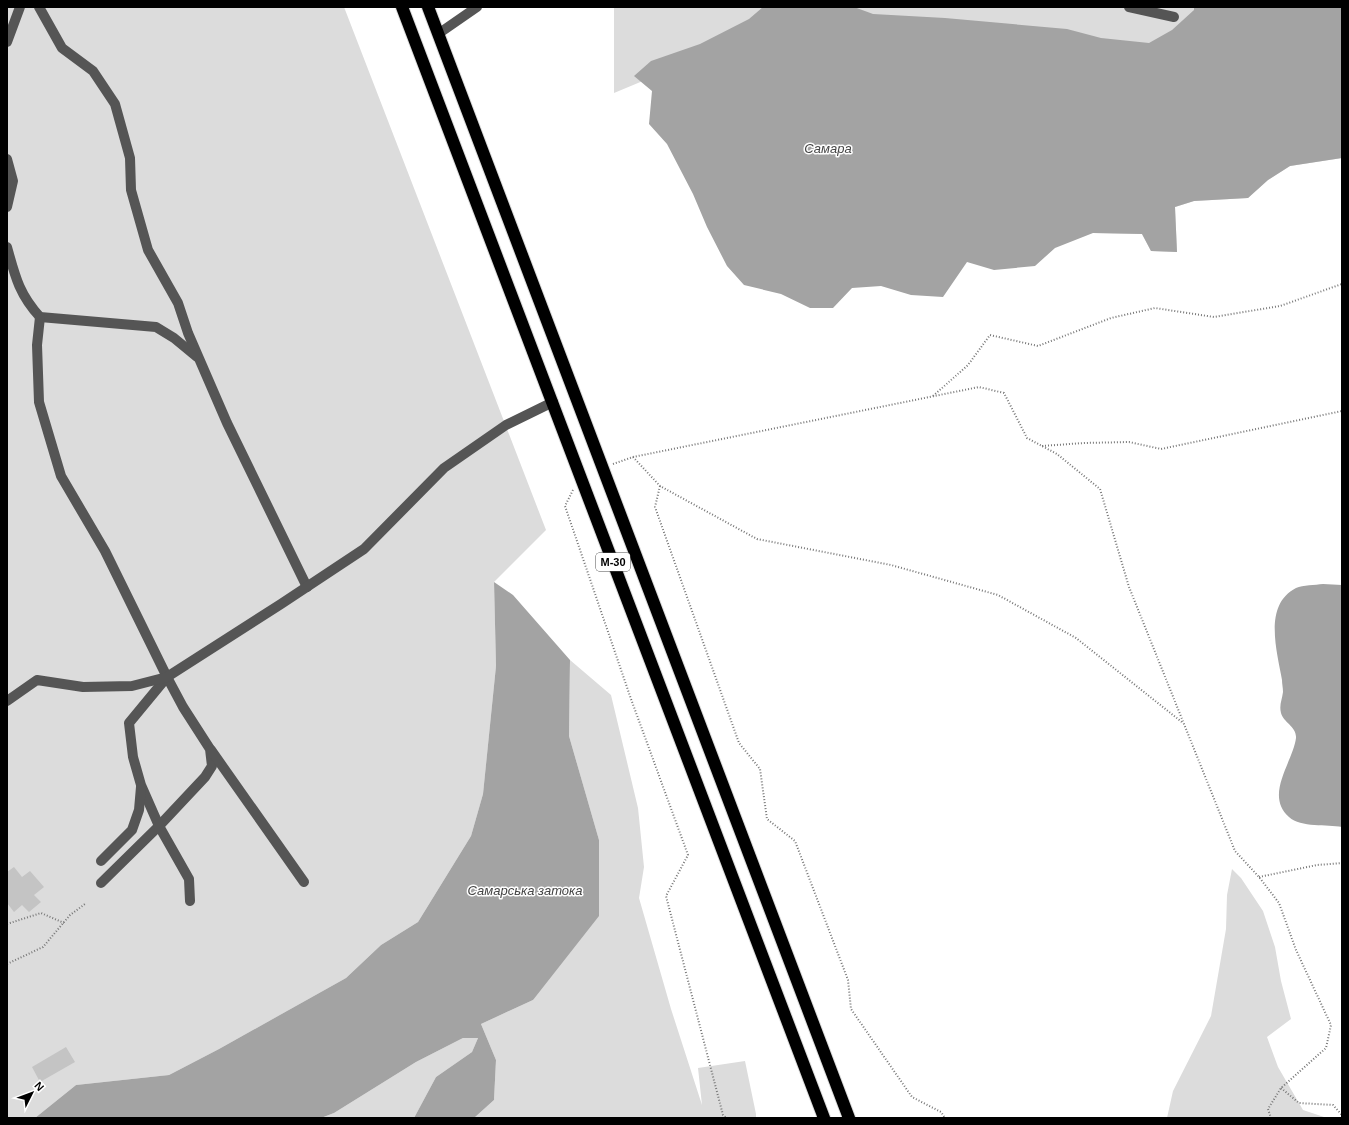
<svg xmlns="http://www.w3.org/2000/svg" width="1349" height="1125" font-family="Arial,sans-serif">
<rect width="100%" height="100%" fill="#fff"/>
<g fill="#dcdcdc">
<polygon points="7,7 344,7 546,530 494,582 496,666 483,794 471,836 418,922 381,945 346,978 219,1049 169,1075 76,1085 35,1118 7,1118"/>
<polygon points="614,7 1342,7 1342,158 1290,166 1268,180 1248,198 1194,201 1175,207 1177,252 1151,251 1142,234 1093,233 806,13 614,93"/>
<polygon points="570,660 611,695 638,808 644,867 639,898 671,1009 702,1105 698,1068 745,1061 756,1114 756,1118 474,1118 494,1100 496,1060 481,1024 533,1000 599,840 569,736"/>
<polygon points="1232,869 1241,878 1263,911 1275,947 1281,981 1291,1019 1267,1037 1278,1067 1303,1110 1327,1118 1167,1118 1173,1091 1211,1016 1226,929 1227,895"/>
<polygon points="463,1038 478,1038 472,1052 436,1077 414,1118 321,1118 334,1113 416,1062"/>
</g>
<g fill="#a3a3a3">
<polygon points="763,7 854,7 873,14 945,18 1067,29 1101,38 1149,43 1172,30 1194,10 1194,7 1342,7 1342,158 1290,166 1268,180 1248,198 1194,201 1175,207 1177,252 1151,251 1142,234 1093,233 1055,248 1035,266 994,270 967,262 943,297 911,295 881,286 852,288 833,308 810,308 781,294 744,285 727,266 707,227 693,194 667,144 649,124 652,91 634,76 651,61 700,44 749,19"/>
<polygon points="494,582 513,595 570,660 569,736 599,840 599,916 533,1000 481,1024 496,1060 494,1100 474,1118 414,1118 436,1077 472,1052 478,1038 463,1038 416,1062 334,1113 321,1118 35,1118 76,1085 169,1075 219,1049 346,978 381,945 418,922 471,836 483,794 496,666"/>
<path d="M1323,584L1342,585V827C1327,824 1301,828 1289,817C1264,795 1293,762 1296,738C1297,727 1283,722 1281,713C1279,705 1282,700 1283,692C1283,688 1282,684 1282,680C1277,651 1263,605 1296,588C1303,585 1315,585 1323,584Z"/>
</g>
<g fill="#c4c4c4">
<polygon points="14,867 22,877 30,871 44,887 34,895 41,902 29,912 22,905 14,912 7,903 7,872"/>
<polygon points="66,1047 75,1062 40,1082 32,1067"/>
</g>
<g fill="none" stroke-linecap="round" stroke-linejoin="round">
<defs>
<g id="highway">
<polyline points="402,7 824,1118"/>
<polyline points="428,7 849,1118"/>
</g>
</defs>
<use href="#highway" stroke="#dbdbdb" stroke-width="14"/>
<g stroke="#777" stroke-width="2" stroke-dasharray="1 2" stroke-linecap="butt">
<polyline points="933,396 968,365 990,335 1038,346 1111,318 1155,308 1214,317 1280,306 1342,284"/>
<polyline points="1042,446 1084,443 1129,442 1161,449 1342,411"/>
<polyline points="633,457 660,486 757,539 891,565 998,595 1076,638 1183,723"/>
<polyline points="613,464 633,457 979,387 1004,393 1027,438 1057,454 1100,489 1129,587 1235,851 1259,877 1279,903 1296,950 1331,1025 1326,1048 1281,1088 1268,1109 1271,1118"/>
<polyline points="660,486 655,507 739,743 760,769 767,819 795,841 848,980 851,1009 912,1097 941,1112 945,1118"/>
<polyline points="573,490 565,506 631,699 688,855 666,896 723,1115 726,1118"/>
<polyline points="1259,877 1317,865 1342,863"/>
<polyline points="7,924 41,913 64,923"/>
<polyline points="7,964 43,947 70,915 85,904"/>
<polyline points="1281,1088 1299,1103 1333,1105 1342,1115"/>
</g>
<g stroke="#555" stroke-width="10">
<polyline points="39,7 62,48 93,71 115,104 130,158 131,190 148,250 178,303 188,333 227,423 307,587"/>
<polyline points="1129,7 1174,17"/>
<polyline points="438,34 477,7"/>
<polyline points="7,42 20,7"/>
<polyline points="7,159 13,181 7,207"/>
<path d="M7,247C15,276 19,294 40,317L156,327L174,338L197,357"/>
<polyline points="40,317 37,345 39,402 61,476 105,551 167,677 183,707 210,749 212,766 205,777 159,826 101,883"/>
<polyline points="167,677 129,723 133,757 141,785 159,826 189,879 190,901"/>
<polyline points="7,701 37,680 83,687 132,686 167,677 281,604 364,549 444,468 506,425 553,402"/>
<polyline points="211,750 304,882"/>
<polyline points="101,861 132,830 139,810 141,787"/>
</g>
<use href="#highway" stroke="#000" stroke-width="12"/>
</g>
<g text-anchor="middle" stroke-width="3" stroke-linejoin="round" paint-order="stroke">
<rect fill="#fff" stroke="#4c4c4c" stroke-width="1" x="596" y="553" width="34" height="18" rx="3"/>
<g font-size="11" font-weight="bold" fill="#000">
<text x="613" y="566">М-30</text>
</g>
<g font-size="13" font-style="italic" fill="#444" stroke="#fff">
<text x="828" y="153">Самара</text>
<text x="525" y="895">Самарська затока</text>
</g>
</g>
<rect width="1349" height="1125" fill="none" stroke="#000000" stroke-width="16"/>
<g transform="translate(32 1093) rotate(48)" stroke="#ffffff" stroke-width="3" paint-order="stroke">
<path d="M0-3L7 15L0 10L-7 15Z" fill="#000000"/>
<text y="-6" font-size="11" font-weight="bold" text-anchor="middle" fill="#000000">N</text>
</g>
</svg>
